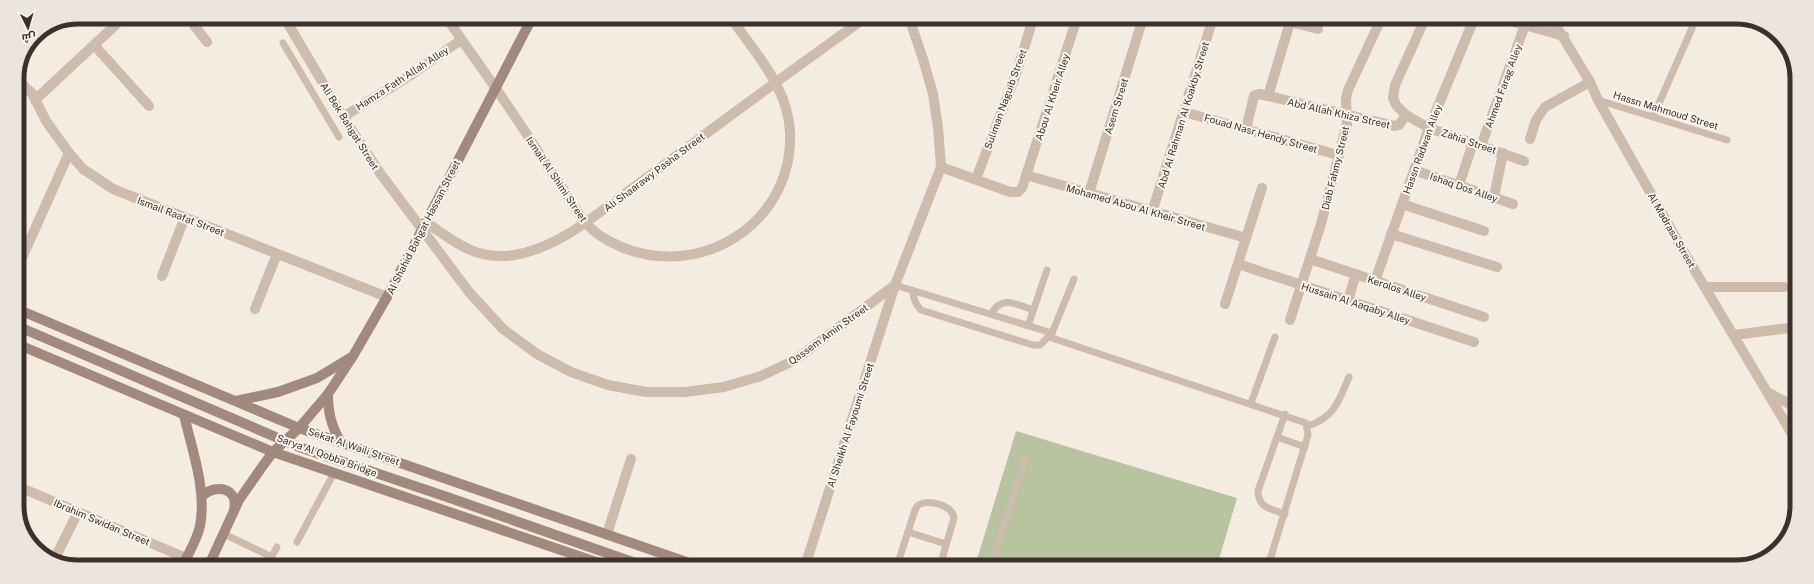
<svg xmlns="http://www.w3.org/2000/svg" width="1814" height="584" font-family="'Public Sans',Cairo,sans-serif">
<rect width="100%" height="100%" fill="#f4ebe1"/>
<polygon fill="#b8c4a0" points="1016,431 1237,498 1217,566 975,566"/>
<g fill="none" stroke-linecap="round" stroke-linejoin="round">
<polyline stroke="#b9a596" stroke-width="2.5" stroke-dasharray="2 2" stroke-linecap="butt" points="1392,19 1410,25"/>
<g stroke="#cdbbac" stroke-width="7">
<polyline points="283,43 339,137"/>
<polyline points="1598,100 1727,140"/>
<polyline points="1653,117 1696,19"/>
<polyline points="895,285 1052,333"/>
<path d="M913,291C913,299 915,304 921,310L1033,345H1040L1052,333L1074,279"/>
<path d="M991,314C1002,295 1016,304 1033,310"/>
<polyline points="1028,326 1047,270"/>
<polyline points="1049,337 1306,423 1308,435 1268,566"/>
<polyline points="1251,403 1275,337"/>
<path d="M1308,426C1335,417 1339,400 1349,377"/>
<polyline points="1277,437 1305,447"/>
<path d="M1285,514C1271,509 1258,508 1258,491L1285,414"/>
<polyline points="1789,531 1791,524"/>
<polyline points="908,532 946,544"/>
<polyline points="224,534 272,557"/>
<polyline points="297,542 334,473"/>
<polyline points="267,565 277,547"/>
<path d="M897,566L915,510L918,505C929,499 952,505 954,518L940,566"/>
<polyline points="991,566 1025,459"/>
</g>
<g stroke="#cdbbac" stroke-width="10">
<polyline points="188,17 207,42"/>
<polyline points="284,17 343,117 380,173 469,292 503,329 537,354 571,372 608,385 646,392 685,392 724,387 761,376 795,360 895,285 941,167 938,127 933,94 923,59 909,18"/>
<path d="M446,17C472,55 499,92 524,130C538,152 552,173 567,195C573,204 578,214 585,222C591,229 601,237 609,241C691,286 794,228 790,132C788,87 755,53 731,18"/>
<polyline points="1425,19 1395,85 1393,98 1396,105 1406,115 1429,128 1524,161"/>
<polyline points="1503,19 1564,36"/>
<polyline points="1552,19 1590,82 1598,100 1685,254 1795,439"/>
<polyline points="1290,22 1318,29"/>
<polyline points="95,46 149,106"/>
<polyline points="17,80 32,93 46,121 69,153 83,169 113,189 387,297"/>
<polyline points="1268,96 1395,126 1399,125 1406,115"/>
<polyline points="35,100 124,17"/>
<polyline points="1184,112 1338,155"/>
<polyline points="343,117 411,75 461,40"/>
<polyline points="1246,129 1254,96 1259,94 1268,96 1291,19"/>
<polyline points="1530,139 1536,120 1545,107 1590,82"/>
<polyline points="1481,146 1525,25"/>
<polyline points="941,167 1010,192 1018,192 1022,188 1077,18"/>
<polyline points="1414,170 1513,204"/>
<polyline points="1026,175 1246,238"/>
<polyline points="976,179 1016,74 1030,29 1031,18"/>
<polyline points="1459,185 1473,143"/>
<polyline points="1089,193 1143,18"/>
<polyline points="1494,197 1503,153"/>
<polyline points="1402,204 1484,231"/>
<polyline points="1152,212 1213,18"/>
<path d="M426,222C454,242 477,261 514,255C553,249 587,222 619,198C641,182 663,166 684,150C744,105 805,61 865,18"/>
<polyline points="1391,234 1497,267"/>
<polyline points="1310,259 1484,317"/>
<polyline points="1238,264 1474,342"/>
<polyline points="17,269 69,153"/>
<polyline points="162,276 185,217"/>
<polyline points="1375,281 1429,128 1474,19"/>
<polyline points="1705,287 1784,287"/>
<polyline points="1348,300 1356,274"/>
<polyline points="1225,304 1262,188"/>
<polyline points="255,309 277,254"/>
<polyline points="1290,320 1321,224 1347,124 1346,99 1348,90 1381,19"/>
<polyline points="1734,335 1789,328"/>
<polyline points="1769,393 1795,407"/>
<polyline points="17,486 186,558"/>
<polyline points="607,534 631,459"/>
<polyline points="54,560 78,512"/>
<polyline points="805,566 895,285"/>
</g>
<g stroke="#a18a7d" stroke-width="10">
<polyline points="17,309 299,428 698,566"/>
<polyline points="17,344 273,452 608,566"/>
<path d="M328,394C328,412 331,425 340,441"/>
<polyline points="236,401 278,392 317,378 350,358"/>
<path d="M202,496C216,483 239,488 234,510"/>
<polyline points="450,498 644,566"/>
<path d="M183,565C189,552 197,540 200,526C207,490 192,450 184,415"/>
<polyline points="209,565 239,500 262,467 273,452 299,428 328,394 353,356 387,297 532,18"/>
</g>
<polyline stroke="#a18a7d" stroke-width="10" points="17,326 299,447 450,498"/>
</g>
<g text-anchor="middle" stroke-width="4" stroke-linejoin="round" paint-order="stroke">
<g font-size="10" fill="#3b302b" stroke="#fbf5ee">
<text transform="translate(402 78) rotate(-33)" y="4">Hamza Fath Allah Alley</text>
<text transform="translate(1503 86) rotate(-70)" y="4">Ahmed Farag Alley</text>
<text transform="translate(1052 97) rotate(-72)" y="4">Abou Al Kheir Alley</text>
<text transform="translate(1005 99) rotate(-70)" y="4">Suliman Naguib Street</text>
<text transform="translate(1116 106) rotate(-73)" y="4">Asem Street</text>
<text transform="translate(1666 110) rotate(17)" y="4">Hassn Mahmoud Street</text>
<text transform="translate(1339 113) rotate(13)" y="4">Abd Allah Khiza Street</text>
<text transform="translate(1183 115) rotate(-73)" y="4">Abd Al Rahman Al Koakby Street</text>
<text transform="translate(350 126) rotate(58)" y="4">Ali Bek Bahgat Street</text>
<text transform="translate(1261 133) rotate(16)" y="4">Fouad Nasr Hendy Street</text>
<text transform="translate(1469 141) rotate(19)" y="4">Zahia Street</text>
<text transform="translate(1422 149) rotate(-70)" y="4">Hassn Radwan Alley</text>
<text transform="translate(1335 168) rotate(-76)" y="4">Diab Fahmy Street</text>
<text transform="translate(654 172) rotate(-37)" y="4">Ali Shaarawy Pasha Street</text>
<text transform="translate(557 179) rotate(56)" y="4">Ismail Al Shimi Street</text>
<text transform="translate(1464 187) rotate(19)" y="4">Ishaq Dos Alley</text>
<text transform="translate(1136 207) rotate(16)" y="4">Mohamed Abou Al Kheir Street</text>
<text transform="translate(181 216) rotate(21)" y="4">Ismail Raafat Street</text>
<text transform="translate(423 227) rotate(-63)" y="4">Al Shahid Bahgat Hassan Street</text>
<text transform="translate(1672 230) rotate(60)" y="4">Al Madrasa Street</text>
<text transform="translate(1397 288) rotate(18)" y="4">Kerolos Alley</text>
<text transform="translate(1356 303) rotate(18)" y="4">Hussain Al Aaqaby Alley</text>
<text transform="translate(828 334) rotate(-36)" y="4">Qassem Amin Street</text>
<text transform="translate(850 425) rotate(-72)" y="4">Al Sheikh Al Fayoumi Street</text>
<text transform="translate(354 446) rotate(19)" y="4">Sekat Al Waili Street</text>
<text transform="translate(327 455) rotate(20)" y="4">Sarya Al Qobba Bridge</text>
<text transform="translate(102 522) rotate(23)" y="4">Ibrahim Swidan Street</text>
</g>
</g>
<path d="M0 0H1814V584H0ZM78 24H1736A54 54 0 0 1 1790 78V506A54 54 0 0 1 1736 560H78A54 54 0 0 1 24 506V78A54 54 0 0 1 78 24Z" fill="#ece5de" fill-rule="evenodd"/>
<path fill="none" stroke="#3b302b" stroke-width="5" d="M78 24H1736A54 54 0 0 1 1790 78V506A54 54 0 0 1 1736 560H78A54 54 0 0 1 24 506V78A54 54 0 0 1 78 24Z"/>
<g transform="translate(28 28) rotate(175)" stroke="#fbf5ee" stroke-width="3" paint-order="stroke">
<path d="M0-3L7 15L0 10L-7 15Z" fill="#3b302b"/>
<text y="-6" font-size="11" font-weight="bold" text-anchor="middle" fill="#3b302b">ش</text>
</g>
</svg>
